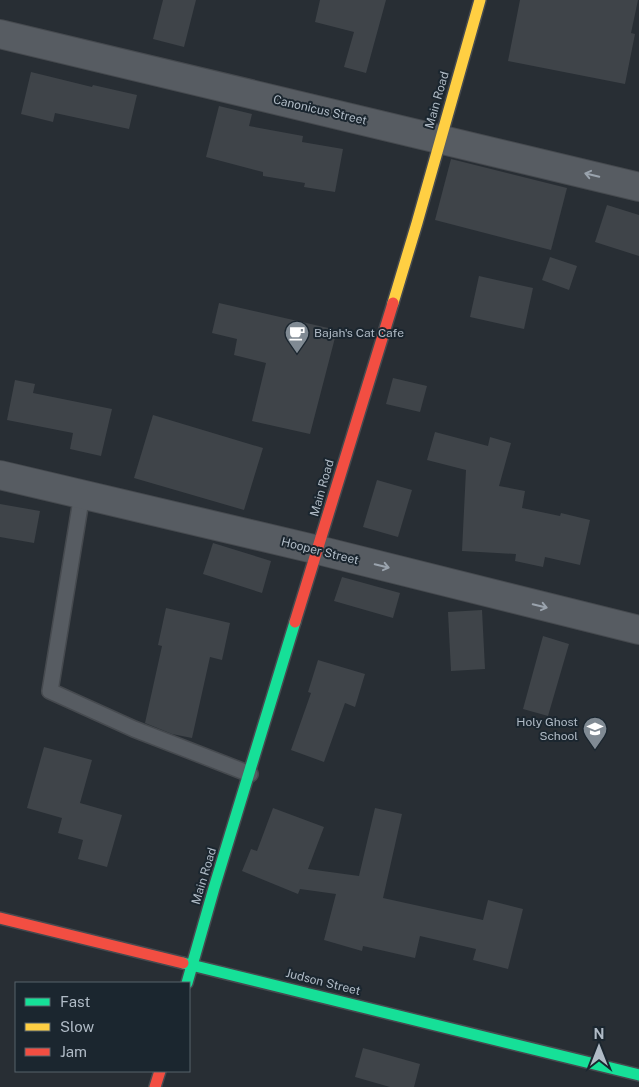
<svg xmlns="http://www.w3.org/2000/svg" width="639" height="1087" font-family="'Public Sans',sans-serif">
<rect width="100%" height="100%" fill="#282e34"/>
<g fill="#3f4449">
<polygon points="163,0 196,0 184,47 153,39"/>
<polygon points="320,0 386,0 366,73 344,67 354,32 315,22"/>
<polygon points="520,0 638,0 631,33 635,34 625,84 508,61"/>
<polygon points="31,72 92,87 93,85 137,95 129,129 55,113 53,122 21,114"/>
<polygon points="219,106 252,114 249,126 303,136 302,142 343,149 335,192 304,187 305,183 263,176 263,172 206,157"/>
<polygon points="451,159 567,188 551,250 435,220"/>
<polygon points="607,205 639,215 639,256 595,242"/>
<polygon points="550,257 577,266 569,290 542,280"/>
<polygon points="479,276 533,288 524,329 470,317"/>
<polygon points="219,303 337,330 310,434 252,421 266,363 234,355 237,339 212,333"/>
<polygon points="393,378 427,386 420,412 386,404"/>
<polygon points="15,380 35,384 33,393 112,409 101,456 70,449 73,433 7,420"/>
<polygon points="153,415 263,448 244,510 134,478"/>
<polygon points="435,432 488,446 490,437 511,443 499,486 525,491 522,508 560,516 561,513 590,520 580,565 545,557 543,567 515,561 516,554 462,551 466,470 427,460"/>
<polygon points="377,480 412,490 398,537 363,527"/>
<polygon points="0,504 40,511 34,543 0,537"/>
<polygon points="213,543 271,561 262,593 203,574"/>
<polygon points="342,577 400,593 393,618 334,601"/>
<polygon points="166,608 230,623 222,660 210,657 192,738 172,734 145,723 162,646 158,645"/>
<polygon points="482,610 485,669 451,671 448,612"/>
<polygon points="543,636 569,644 548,716 523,709"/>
<polygon points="318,660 365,674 355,707 345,703 324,762 291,750 311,693 308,692"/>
<polygon points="44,747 92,760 80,803 122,815 107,867 78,859 83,840 58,833 62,818 27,808"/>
<polygon points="273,808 324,827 308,869 359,876 375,808 402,814 383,898 483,920 488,900 523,909 508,969 473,960 476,949 420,936 415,958 363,946 362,951 324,940 336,894 300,889 298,894 242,871 251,849 257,851"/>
<polygon points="363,1048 420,1064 414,1087 390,1087 355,1077"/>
</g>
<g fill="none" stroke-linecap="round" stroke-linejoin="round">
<defs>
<polyline id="lane" points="82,494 50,691 134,729 250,774"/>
<g id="street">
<polyline points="0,34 639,187"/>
<polyline points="0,475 318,550 639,630"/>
</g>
<g id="fast">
<polyline points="183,963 639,1075"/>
<polyline points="187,983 214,888 295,622"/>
</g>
<polyline id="slow" points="393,303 417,223 480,0"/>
<g id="jam">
<polyline points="295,622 393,303"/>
<polyline points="0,918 183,963"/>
<polyline points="155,1087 160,1071"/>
</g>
</defs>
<use href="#lane" stroke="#464a4f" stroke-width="18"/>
<use href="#street" stroke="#464a4f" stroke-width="30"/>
<use href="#fast" stroke="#464a4f" stroke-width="14"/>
<use href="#slow" stroke="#464a4f" stroke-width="14"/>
<use href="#jam" stroke="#464a4f" stroke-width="14"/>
<use href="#lane" stroke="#575c62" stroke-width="15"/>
<use href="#street" stroke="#575c62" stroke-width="28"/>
<use href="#fast" stroke="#16e098" stroke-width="11"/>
<use href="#slow" stroke="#ffcf43" stroke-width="11"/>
<use href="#jam" stroke="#f24e42" stroke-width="11"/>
</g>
<defs><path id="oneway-shaft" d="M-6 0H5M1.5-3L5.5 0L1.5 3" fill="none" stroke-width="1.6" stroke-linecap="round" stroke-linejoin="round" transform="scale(1.25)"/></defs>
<g stroke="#9aa3ad">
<use href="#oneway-shaft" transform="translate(592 175) rotate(-166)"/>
<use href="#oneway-shaft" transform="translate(382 566) rotate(14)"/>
<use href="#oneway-shaft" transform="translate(540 606) rotate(14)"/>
</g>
<defs>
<symbol id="cafe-pin" viewBox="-11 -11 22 30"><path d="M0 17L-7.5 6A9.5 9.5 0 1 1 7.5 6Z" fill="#808a93" stroke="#1b262f"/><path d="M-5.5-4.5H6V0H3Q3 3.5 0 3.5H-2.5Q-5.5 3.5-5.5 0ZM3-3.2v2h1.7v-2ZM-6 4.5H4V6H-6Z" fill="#fff"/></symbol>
<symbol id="school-pin" viewBox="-11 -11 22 30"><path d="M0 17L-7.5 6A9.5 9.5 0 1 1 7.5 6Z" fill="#808a93" stroke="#1b262f"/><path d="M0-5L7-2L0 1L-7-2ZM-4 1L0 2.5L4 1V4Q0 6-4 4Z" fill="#fff"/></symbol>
</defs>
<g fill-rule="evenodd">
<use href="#cafe-pin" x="283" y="319" width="28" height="38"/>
<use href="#school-pin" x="581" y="715" width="28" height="38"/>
</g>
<g text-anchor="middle" stroke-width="4" stroke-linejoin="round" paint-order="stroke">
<g font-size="12" fill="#b0bbc6" stroke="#1b262f">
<text transform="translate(437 100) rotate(-74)" y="4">Main Road</text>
<text transform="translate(320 110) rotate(13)" y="4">Canonicus Street</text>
<text transform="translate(322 488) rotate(-74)" y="4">Main Road</text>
<text transform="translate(320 551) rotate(14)" y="4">Hooper Street</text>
<text transform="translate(204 876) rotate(-73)" y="4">Main Road</text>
<text transform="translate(323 982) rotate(14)" y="4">Judson Street</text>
</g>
<g font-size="12" fill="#b0bbc6" stroke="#1b262f" text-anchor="start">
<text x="314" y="337">Bajah's Cat Cafe</text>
<text x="578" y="726" text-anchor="end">Holy Ghost<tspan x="578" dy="14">School</tspan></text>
</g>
</g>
<rect x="15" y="982" width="175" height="90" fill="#1b262f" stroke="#57626b"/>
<rect x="25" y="998" width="25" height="8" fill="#16e098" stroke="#57626b"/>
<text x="60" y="1007" font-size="15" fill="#b0bbc6">Fast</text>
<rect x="25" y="1023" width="25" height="8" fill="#ffcf43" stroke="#57626b"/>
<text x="60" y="1032" font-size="15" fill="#b0bbc6">Slow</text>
<rect x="25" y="1048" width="25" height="8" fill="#f24e42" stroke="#57626b"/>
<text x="60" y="1057" font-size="15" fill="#b0bbc6">Jam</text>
<g transform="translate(599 1047)" stroke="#1b262f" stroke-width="4" paint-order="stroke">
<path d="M0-4L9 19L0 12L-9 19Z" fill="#b0bbc6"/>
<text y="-8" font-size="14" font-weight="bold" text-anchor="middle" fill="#b0bbc6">N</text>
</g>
</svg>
